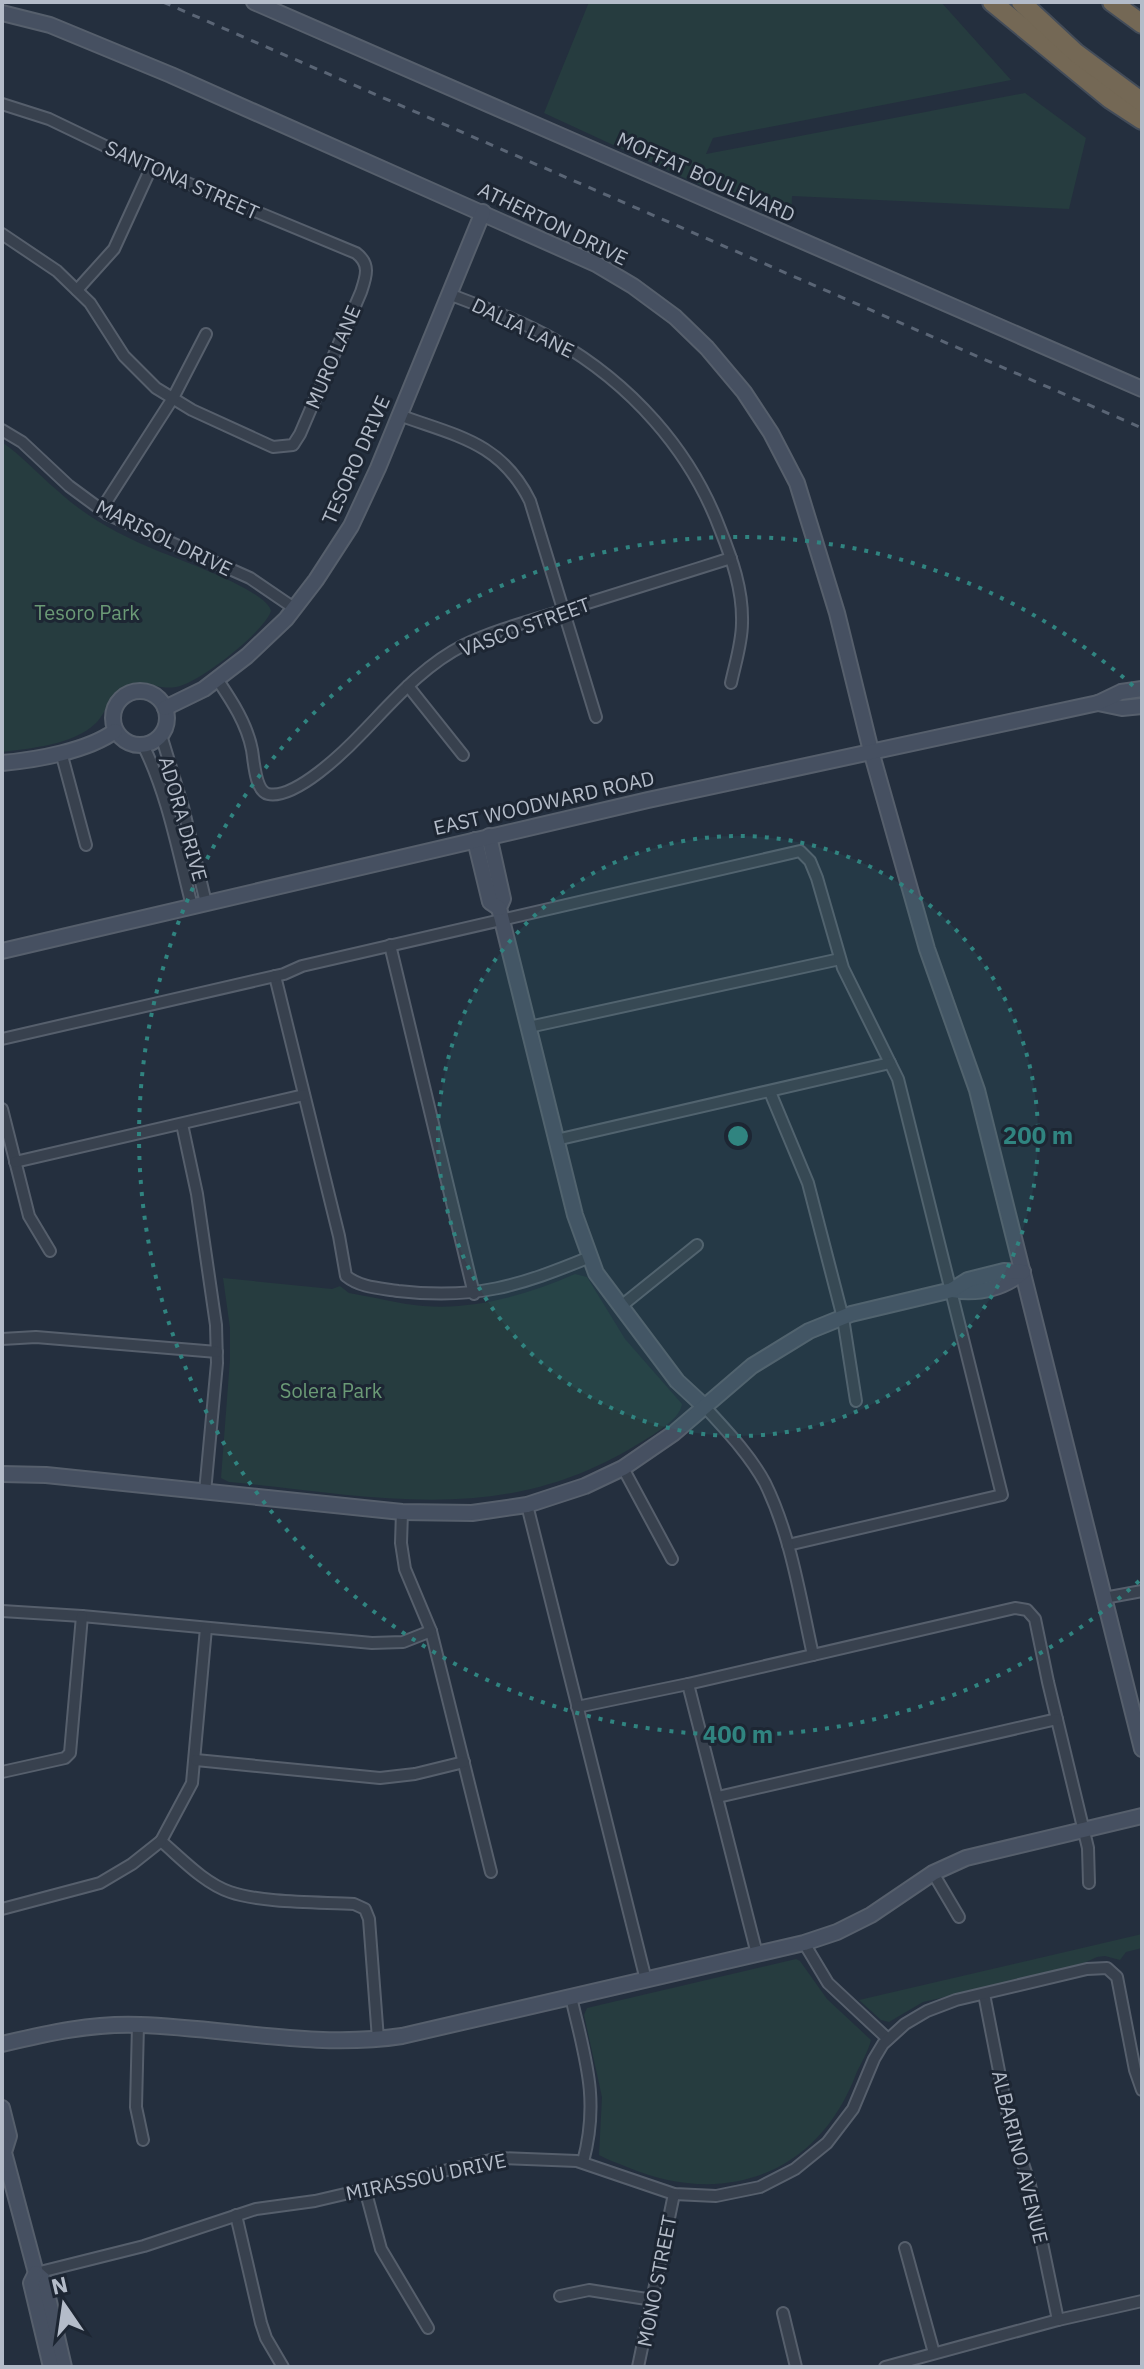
<svg xmlns="http://www.w3.org/2000/svg" width="1144" height="2369" font-family="'IBM Plex Sans',sans-serif">
<rect width="100%" height="100%" fill="#242f3e"/>
<g fill="#263c3f">
<polygon points="589,2 941,2 1011,80 713,138 706,154 1025,93 1086,138 1069,209 792,196 791,221 691,181 544,113"/>
<path d="M2,442C22,456 39,475 58,491C87,518 122,536 158,551C180,560 268,591 271,611C264,632 199,683 176,687C159,690 143,680 127,686C109,693 108,711 96,723C73,745 32,748 2,752Z"/>
<path d="M575,1274L587,1277L625,1339L682,1404C680,1420 651,1436 638,1444C502,1528 377,1496 229,1482L221,1478L230,1359V1328L223,1278L332,1289L340,1286L349,1293C374,1297 399,1304 423,1306C477,1310 526,1295 575,1274Z"/>
<polygon points="1142,1934 1142,1948 1126,1952 1120,1960 1105,1956 1097,1957 1073,1968 923,2002 889,2022 881,2020 859,2000"/>
<path d="M796,1959L800,1961L827,1999L871,2040C868,2052 861,2063 856,2074C818,2175 724,2208 627,2167C618,2163 608,2160 599,2155L602,2097L584,2015L587,2008Z"/>
</g>
<g fill="none" stroke-linecap="round" stroke-linejoin="round">
<defs>
<g id="street">
<path d="M2,104L49,119L151,168L356,253C371,264 366,277 361,292L300,434L293,445L273,447L192,410L156,388L124,356L90,303L57,271L2,234"/>
<polyline points="77,290 114,249 151,168"/>
<path d="M449,294C485,308 522,321 555,340C630,383 690,449 720,529C732,559 743,590 742,623C742,643 735,664 731,683"/>
<path d="M399,415C456,436 501,442 530,501L596,717"/>
<polyline points="2,430 22,442 69,486 107,514 250,578 294,608"/>
<polyline points="101,510 173,398 206,334"/>
<path d="M217,679C232,701 247,724 252,750C254,761 255,791 268,794C295,800 345,751 363,732C394,700 424,665 464,645C495,630 530,621 562,611C619,593 675,576 731,558"/>
<polyline points="408,686 463,755"/>
<polyline points="161,735 183,807 206,903"/>
<path d="M143,745C168,795 178,852 192,906"/>
<polyline points="61,752 86,845"/>
<polyline points="390,945 474,1294"/>
<path d="M275,976L339,1236L346,1276C361,1288 380,1288 398,1291C477,1300 519,1286 590,1257"/>
<polyline points="529,1027 840,959"/>
<polyline points="2,1039 284,974 302,966 800,851 810,861 817,878 843,968 898,1079 1002,1495 788,1545"/>
<polyline points="770,1092 808,1183 843,1318 856,1401"/>
<polyline points="2,1109 29,1216 50,1251"/>
<polyline points="182,1124 197,1194 216,1325 217,1363 205,1492"/>
<polyline points="556,1140 890,1063"/>
<polyline points="15,1162 304,1095"/>
<polyline points="620,1307 697,1245"/>
<polyline points="2,1339 36,1337 217,1352"/>
<path d="M704,1406C726,1430 750,1455 765,1483C791,1536 800,1597 813,1655"/>
<polyline points="623,1468 672,1559"/>
<polyline points="527,1505 646,1980"/>
<polyline points="402,1512 401,1543 405,1569 431,1631 491,1872"/>
<polyline points="1104,1598 1142,1591"/>
<polyline points="2,1611 82,1616 372,1643 403,1642 431,1631"/>
<path d="M206,1628L192,1783L161,1841C182,1859 204,1883 230,1892C261,1903 320,1902 354,1904L365,1909L369,1919L378,2039"/>
<polyline points="688,1684 757,1954"/>
<polyline points="577,1707 688,1684 1015,1608 1027,1610 1035,1619 1048,1682 1088,1848 1089,1883"/>
<polyline points="196,1760 380,1778 415,1774 464,1762"/>
<polyline points="2,1772 65,1758 70,1753 82,1616"/>
<polyline points="718,1797 1057,1719"/>
<polyline points="933,1873 959,1917"/>
<polyline points="2,1909 100,1883 132,1864 161,1841"/>
<polyline points="804,1943 828,1983 888,2039"/>
<polyline points="984,1994 1008,2117 1030,2185 1058,2320"/>
<path d="M571,1997C585,2058 600,2099 583,2162"/>
<polyline points="138,2025 136,2107 143,2140"/>
<polyline points="365,2189 381,2249 428,2328"/>
<polyline points="236,2215 261,2323 266,2338 283,2367"/>
<polyline points="905,2248 934,2353"/>
<polyline points="36,2273 144,2246 256,2209 315,2201 499,2158 577,2161 674,2194 716,2196 760,2187 795,2169 827,2143 853,2109 874,2059 883,2044 905,2024 927,2011 956,2000 1087,1969 1107,1968 1117,1977 1135,2070 1142,2090"/>
<polyline points="560,2296 589,2290 653,2300"/>
<polyline points="783,2313 796,2367"/>
<polyline points="638,2367 674,2194"/>
<polyline points="885,2367 1058,2320 1142,2301"/>
</g>
<g id="secondary">
<polyline points="254,2 1142,389"/>
<polyline points="2,13 50,25 171,75 596,264 633,286 675,317 707,348 744,392 771,433 797,483 837,613 871,751 927,949 977,1090 1142,1749"/>
<circle cx="140" cy="718" r="27"/>
<polyline points="1098,703 1122,708 1142,706"/>
<polyline points="165,708 204,689 247,656 286,619 316,580 351,526 378,468 483,212"/>
<path d="M2,763C36,760 88,751 115,731"/>
<polyline points="489,836 503,899 499,908 575,1215 596,1273 677,1381 704,1406"/>
<polyline points="475,840 490,902 499,908"/>
<polyline points="2,951 648,800 1098,703 1121,692 1142,689"/>
<path d="M952,1290C978,1294 1002,1289 1023,1272"/>
<polyline points="2,1474 46,1475 402,1512 472,1513 527,1505 585,1486 623,1468 674,1433 752,1366 809,1331 851,1314 952,1290 968,1280 1004,1271 1023,1272"/>
<path d="M2,2044C48,2033 93,2023 140,2025C228,2028 315,2049 402,2036L804,1943L837,1932L871,1915L933,1873L966,1858L1142,1816"/>
<polyline points="2,2108 9,2136 5,2149"/>
<polyline points="2,2145 36,2273 44,2280 64,2367"/>
<polyline points="36,2273 31,2283 51,2367"/>
</g>
<g id="highway">
<polyline points="992,2 1110,99 1142,120"/>
<polyline points="1021,2 1076,53 1142,102"/>
<polyline points="1112,2 1142,24"/>
</g>
</defs>
<use href="#street" stroke="#565f6c" stroke-width="14"/>
<use href="#secondary" stroke="#565f6c" stroke-width="18"/>
<use href="#highway" stroke="#434c59" stroke-width="22"/>
<use href="#street" stroke="#38414e" stroke-width="10"/>
<use href="#secondary" stroke="#465061" stroke-width="14"/>
<use href="#highway" stroke="#746855" stroke-width="18"/>
<polyline stroke="#5a6575" stroke-width="3" stroke-dasharray="8 8" stroke-linecap="butt" points="163,2 1142,428"/>
</g>
<circle cx="738" cy="1136" r="300" fill="#308480" fill-opacity=".12"/>
<g fill="none" stroke="#308480" stroke-width="4" stroke-dasharray="4 8">
<circle cx="738" cy="1136" r="300"/>
<path d="M1139 1581A599 599 0 1 1 1139 691"/>
</g>
<g text-anchor="middle" stroke-width="6" stroke-linejoin="round" paint-order="stroke">
<g font-size="20" fill="#b4bcc9" stroke="#1d2633">
<text transform="translate(706 177) rotate(24)" y="7">MOFFAT BOULEVARD</text>
<text transform="translate(182 180) rotate(24)" y="7">SANTONA STREET</text>
<text transform="translate(553 224) rotate(26)" y="7">ATHERTON DRIVE</text>
<text transform="translate(523 328) rotate(26)" y="7">DALIA LANE</text>
<text transform="translate(333 357) rotate(-67)" y="7">MURO LANE</text>
<text transform="translate(356 460) rotate(-66)" y="7">TESORO DRIVE</text>
<text transform="translate(164 538) rotate(26)" y="7">MARISOL DRIVE</text>
<text transform="translate(525 627) rotate(-20)" y="7">VASCO STREET</text>
<text transform="translate(544 803) rotate(-13)" y="7">EAST WOODWARD ROAD</text>
<text transform="translate(183 819) rotate(74)" y="7">ADORA DRIVE</text>
<text transform="translate(1020 2157) rotate(76)" y="7">ALBARINO AVENUE</text>
<text transform="translate(426 2177) rotate(-12)" y="7">MIRASSOU DRIVE</text>
<text transform="translate(657 2281) rotate(-79)" y="7">MONO STREET</text>
</g>
<g font-size="20" fill="#6b9a76" stroke="#1d2633">
<text x="87" y="620">Tesoro Park</text>
<text x="331" y="1398">Solera Park</text>
</g>
</g>
<circle cx="738" cy="1136" r="12" fill="#308480" stroke="#1d2633" stroke-width="4"/>
<g font-size="24" text-anchor="middle" font-weight="bold" fill="#308480" stroke="#1d2633" stroke-width="6" stroke-linejoin="round" paint-order="stroke">
<text x="1038" y="1144">200 m</text>
<text x="738" y="1743">400 m</text>
</g>
<rect width="1144" height="2369" fill="none" stroke="#b4bcc9" stroke-width="8"/>
<g transform="translate(64 2305) rotate(347)" stroke="#1d2633" stroke-width="6" paint-order="stroke">
<path d="M0-6L14 30L0 20L-14 30Z" fill="#b4bcc9"/>
<text y="-12" font-size="22" font-weight="bold" text-anchor="middle" fill="#b4bcc9">N</text>
</g>
</svg>
